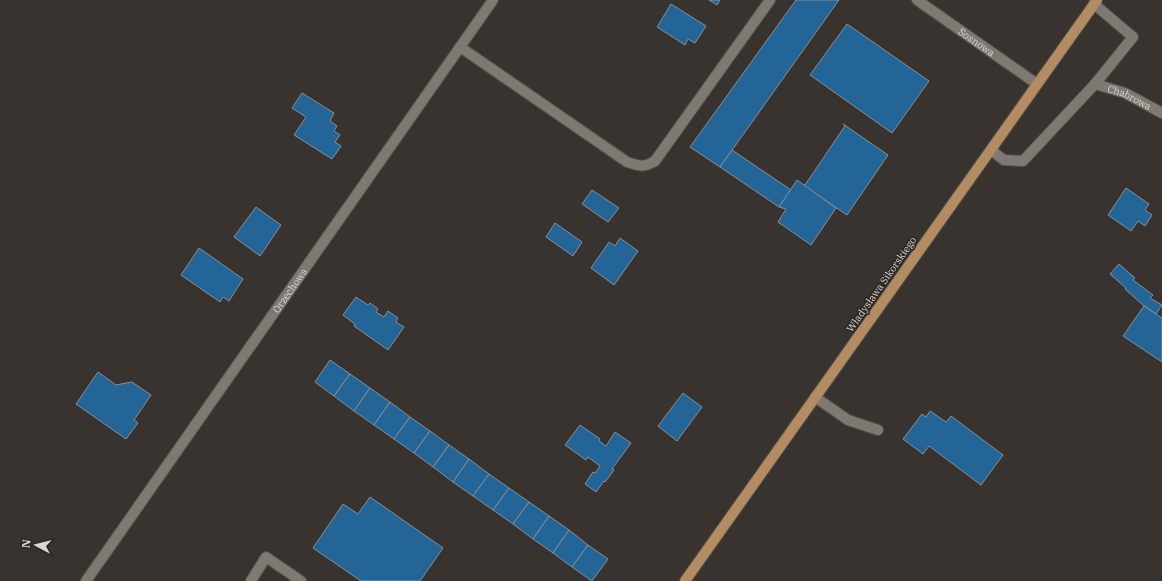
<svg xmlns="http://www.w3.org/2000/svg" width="1162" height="581" font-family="'IBM Plex Serif',serif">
<rect width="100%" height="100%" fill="#38332f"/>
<g fill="#236597" stroke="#898f95">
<polygon points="709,0 720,0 717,5"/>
<polygon points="796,0 839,0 720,167 690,147"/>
<polygon points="671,4 706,26 695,43 688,39 685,45 657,27"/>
<polygon points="847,24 929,81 892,133 810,75"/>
<polygon points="302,93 334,113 330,121 337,126 334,131 340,135 335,142 341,146 332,159 294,135 306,117 292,108"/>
<polygon points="843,124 888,155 847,215 801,184 805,185 845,126"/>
<polygon points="732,150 791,190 779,207 720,167"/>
<polygon points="797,180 836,208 811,245 778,222 786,209 779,207"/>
<polygon points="1126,188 1149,204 1145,210 1152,215 1145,226 1138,221 1131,231 1108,215"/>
<polygon points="592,190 619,208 608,222 582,204"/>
<polygon points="256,207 281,225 260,256 234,237"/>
<polygon points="555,223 582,242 573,256 546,237"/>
<polygon points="620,238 638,251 614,285 591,268 609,242 615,246"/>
<polygon points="199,248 243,279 229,301 223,297 220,302 181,275"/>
<polygon points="1119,264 1135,278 1133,280 1153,295 1150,298 1162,305 1156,314 1143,305 1125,289 1126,288 1110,274"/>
<polygon points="356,297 368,305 370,303 378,309 376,312 384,317 388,311 398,318 396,322 404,327 388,350 354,326 355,324 343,315"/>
<polygon points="1144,306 1162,318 1162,362 1123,336"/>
<polygon points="330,360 350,374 334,396 315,382"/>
<polygon points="98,372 116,385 132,382 151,395 134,420 138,423 126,439 76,404"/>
<polygon points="350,374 370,388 354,411 334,396"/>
<polygon points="370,388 390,402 374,425 354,411"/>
<polygon points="683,393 702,407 677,441 658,426"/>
<polygon points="390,402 410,417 394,439 374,425"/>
<polygon points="930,411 946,422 951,416 1003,455 981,485 929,446 923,454 903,439 922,414 926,417"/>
<polygon points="410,417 430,431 414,453 394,439"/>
<polygon points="580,425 600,439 599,441 606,446 615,432 631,443 612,469 614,470 605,482 604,481 596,492 585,484 593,472 595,473 600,466 588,457 586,460 565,445"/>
<polygon points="430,431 449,445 433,467 414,453"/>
<polygon points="449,445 469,459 453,482 433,467"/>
<polygon points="469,459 489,474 473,496 453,482"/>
<polygon points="489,474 509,488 493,510 473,496"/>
<polygon points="509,488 529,502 513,524 493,510"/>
<polygon points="370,497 443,548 420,581 361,581 313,548 343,504 358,514"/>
<polygon points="529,502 549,516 533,539 513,524"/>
<polygon points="549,516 569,530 553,553 533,539"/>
<polygon points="569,530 588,545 572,567 553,553"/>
<polygon points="588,545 608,559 592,581 572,567"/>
</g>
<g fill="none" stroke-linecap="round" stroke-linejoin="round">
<defs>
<g id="minor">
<path id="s1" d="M917,0L1037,84"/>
<path d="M460,47L627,162C639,166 644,168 655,161L770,0"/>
<path id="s2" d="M1095,84L1125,93L1162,113"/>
<polyline points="991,150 1004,160 1023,161 1095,84 1133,37 1094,4"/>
<polyline points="815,397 848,420 878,430"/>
<path id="s3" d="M86,581L493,0"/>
<polyline points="251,581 266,557 301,581"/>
</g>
<polyline id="major" points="685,581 1097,0"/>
</defs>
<use href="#minor" stroke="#54504c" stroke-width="12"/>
<use href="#major" stroke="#54504c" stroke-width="12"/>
<use href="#minor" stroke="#7e7973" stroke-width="10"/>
<use href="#major" stroke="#b38c61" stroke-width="10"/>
</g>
<g text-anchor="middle" stroke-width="3.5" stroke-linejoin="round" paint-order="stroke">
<g font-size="10" fill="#dad7d4" stroke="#2e2925">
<text dy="4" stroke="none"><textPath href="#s1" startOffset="73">Sosnowa</textPath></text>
<text dy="4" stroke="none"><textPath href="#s2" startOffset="37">Chabrowa</textPath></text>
<text transform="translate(881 284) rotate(-55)" y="4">Władysława Sikorskiego</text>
<text dy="4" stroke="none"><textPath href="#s3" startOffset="355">Orzechowa</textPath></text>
</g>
</g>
<g transform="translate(36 545) rotate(277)" stroke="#2e2925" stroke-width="3" paint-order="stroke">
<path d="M0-3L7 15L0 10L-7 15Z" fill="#dad7d4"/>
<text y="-6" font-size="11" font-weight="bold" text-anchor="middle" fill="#dad7d4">N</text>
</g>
</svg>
